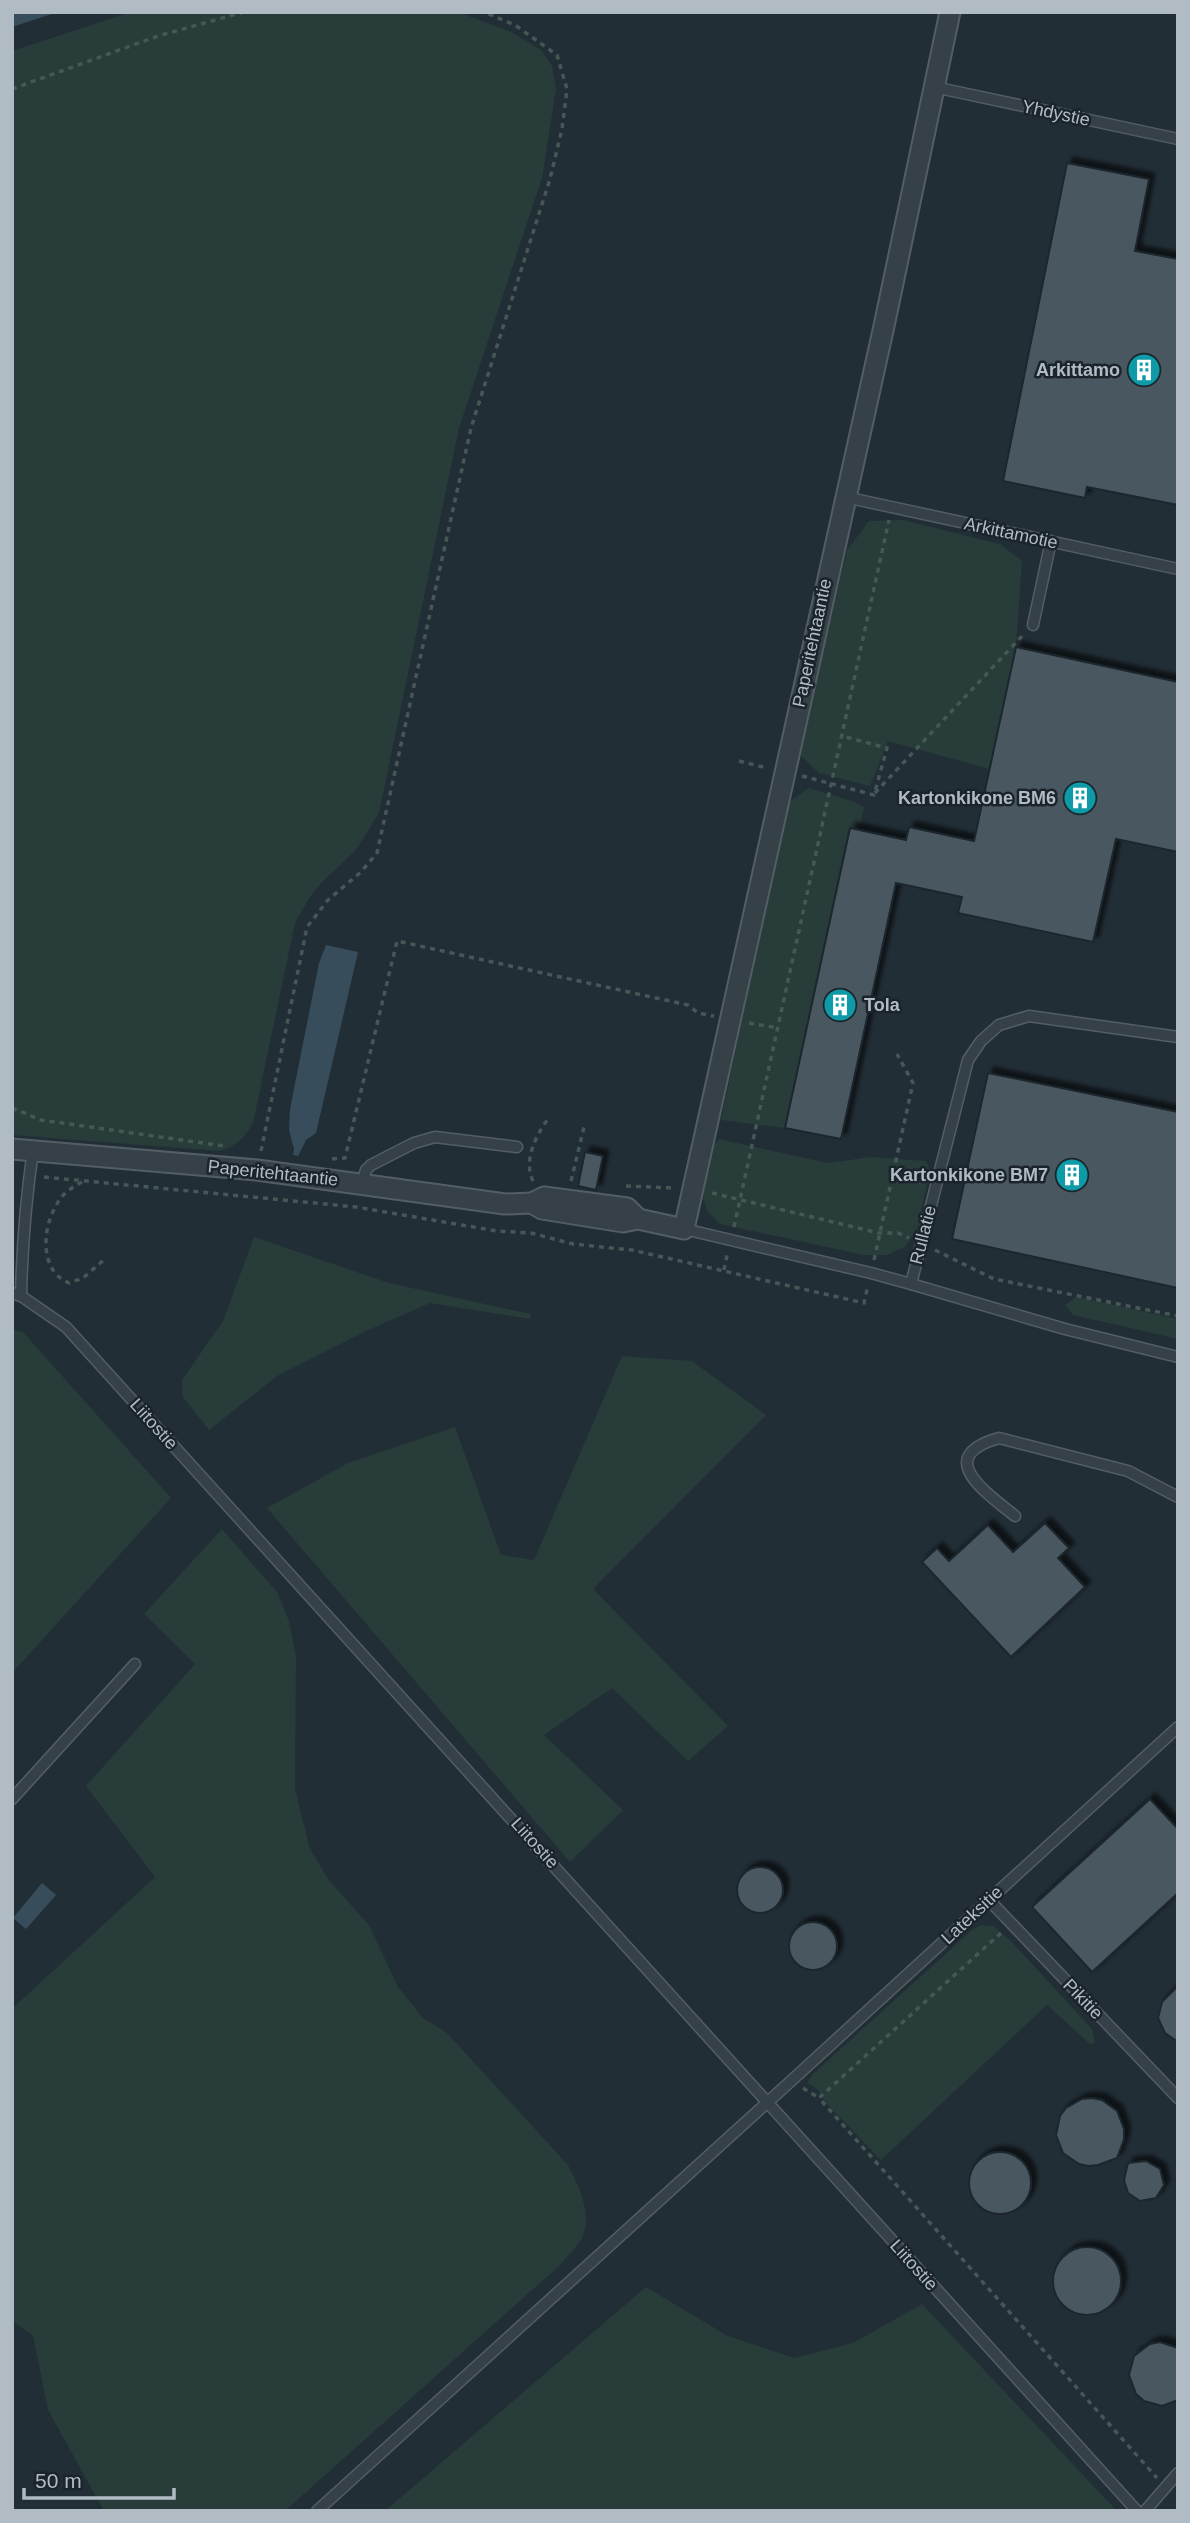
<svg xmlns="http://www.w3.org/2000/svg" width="1190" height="2523" font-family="Arial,sans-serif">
<defs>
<filter id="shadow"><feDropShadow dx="5.5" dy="-5.5" stdDeviation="2" flood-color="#0009"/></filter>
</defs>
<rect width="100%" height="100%" fill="#222e36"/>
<g fill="#283c39">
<path d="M131,12H458L511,32L541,50L552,66L556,89L542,178L459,428L379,813L356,850L321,883L308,900L295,923L253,1123C244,1139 236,1146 219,1151L12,1135V51Z"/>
<polygon points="903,520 1000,544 1022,561 1016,647 989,769 888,741 870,786 819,773 799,754 847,550 869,521"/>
<polygon points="809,788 852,801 864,807 859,830 849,828 785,1128 721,1120 788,803"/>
<polygon points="719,1139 828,1163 871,1157 926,1161 930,1170 918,1226 906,1246 887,1255 864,1255 720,1224 708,1212 703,1198 711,1148"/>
<polygon points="254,1237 389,1283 531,1314 530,1319 430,1303 366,1331 277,1376 209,1430 183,1397 182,1380 223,1321"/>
<polygon points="1076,1297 1178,1319 1178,1339 1073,1315 1065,1305"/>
<polygon points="12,1329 23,1332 171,1498 12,1673"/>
<polygon points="622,1356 692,1361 766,1415 593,1589 728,1726 688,1761 612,1688 544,1735 623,1810 570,1862 267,1508 348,1463 455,1427 501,1555 534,1560"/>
<path d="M222,1529L277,1592L289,1621L296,1657L295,1789L310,1849L328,1879L369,1925L398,1987L423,2018L447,2033L568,2165C579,2187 594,2216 581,2240C575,2249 566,2258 559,2266L285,2511H104L48,2410L33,2335L12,2321V2004L15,2006L155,1877L86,1786L195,1664L144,1614Z"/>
<polygon points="981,1925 993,1926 1011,1941 1092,2029 1095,2043 1090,2044 1047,2005 881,2160 826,2103 817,2089 807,2083 813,2074 972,1930"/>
<polygon points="646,2287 728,2336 794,2358 853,2343 922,2304 1117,2511 385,2511"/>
</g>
<g fill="#374d5c">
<polygon points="12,12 58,12 12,27"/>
<polygon points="326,945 358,952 316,1133 306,1140 298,1156 293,1155 294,1149 289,1130 290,1109 319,963"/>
<polygon points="42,1883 56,1895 26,1929 13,1918"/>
</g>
<g fill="#4a5961" stroke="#1d272d" stroke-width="2" filter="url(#shadow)">
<polygon points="1067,163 1149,179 1135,251 1178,259 1178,505 1087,487 1085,498 1003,481"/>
<polygon points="1016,647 1178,682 1178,852 1116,839 1093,942 958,913 962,897 896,883 841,1139 785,1128 850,828 906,840 909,827 974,841"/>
<polygon points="988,1073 1178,1112 1178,1288 952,1239"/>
<polygon points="585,1152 603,1156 596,1190 578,1186"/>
<polygon points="1045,1523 1069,1548 1058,1558 1085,1587 1011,1657 922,1562 937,1548 949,1561 988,1525 1013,1552"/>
<polygon points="1150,1799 1178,1829 1178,1893 1092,1972 1032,1907"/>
<circle cx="760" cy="1890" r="23"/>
<circle cx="813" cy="1946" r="24"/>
<polygon points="1178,1986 1178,2042 1165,2033 1158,2018 1162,2002"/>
<polygon points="1092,2098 1102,2100 1117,2111 1124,2129 1124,2139 1117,2158 1098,2165 1088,2166 1079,2164 1063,2153 1056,2135 1060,2116 1066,2108 1082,2099"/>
<circle cx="1000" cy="2183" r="31"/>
<polygon points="1146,2161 1160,2169 1164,2185 1156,2198 1140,2201 1128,2193 1124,2180 1128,2163"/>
<circle cx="1087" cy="2281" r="34"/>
<polygon points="1160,2342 1178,2348 1178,2400 1162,2406 1144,2401 1136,2394 1129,2375 1134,2356 1150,2344"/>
</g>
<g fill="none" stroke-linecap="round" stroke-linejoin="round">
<defs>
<g id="service">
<polyline points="934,87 1178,139"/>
<polyline points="845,497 1178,569"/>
<polyline points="1033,625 1051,541"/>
<polyline points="362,1183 366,1170 371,1165 414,1143 435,1137 517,1147"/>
<polyline points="684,1229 871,1273 911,1284 968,1060 981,1041 999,1025 1029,1016 1178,1037"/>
<polyline points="911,1284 1065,1329 1178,1357"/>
<polyline points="12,1293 21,1296 66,1327 1137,2511"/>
<path d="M21,1296C22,1247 26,1199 33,1150"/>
<path d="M1015,1516C987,1493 932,1457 999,1438L1128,1471L1178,1497"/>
<polyline points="12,1799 135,1664"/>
<polyline points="989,1900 1178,2098"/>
<polyline points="317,2511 791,2081 1178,1727"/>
<polyline points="1145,2511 1178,2473"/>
</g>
<g id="minor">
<polyline points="12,1149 257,1170 505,1204 532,1203"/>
<polygon points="544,1197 627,1208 638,1219 623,1222 542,1209 532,1203"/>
<polyline points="638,1219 684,1229 884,326 950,12"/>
</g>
</defs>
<use href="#service" stroke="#535e64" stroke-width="13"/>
<use href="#minor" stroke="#535e64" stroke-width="23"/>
<g stroke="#455856" stroke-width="3.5" stroke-dasharray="5 5" stroke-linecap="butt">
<polyline points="12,89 158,36 244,12"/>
<polyline points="739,761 767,768"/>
<polyline points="802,776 874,795 887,748 842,736"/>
<polyline points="875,793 1023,635"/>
<polyline points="749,1023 778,1028"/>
<polyline points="12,1108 41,1120 224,1146"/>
<polyline points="261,1151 307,927 328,900 361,872 377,853 471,428 550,179 562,129 567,89 557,55 515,25 484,12"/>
<polyline points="332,1159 345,1158 397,941 688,1005 698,1013 714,1016"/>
<polyline points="44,1177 356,1207 497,1231 531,1233 573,1244 632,1250 864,1303 868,1285"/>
<path d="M533,1181C523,1161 536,1135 548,1119"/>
<polyline points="571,1181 584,1127"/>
<path d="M82,1182C72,1187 62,1194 57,1204C42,1228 39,1271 69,1283L83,1278L105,1259"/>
<polyline points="626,1186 674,1188"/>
<polyline points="712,1193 879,1233 898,1233 909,1238"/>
<polyline points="734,1227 889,520"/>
<polyline points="935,1250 994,1279 1178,1316"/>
<polyline points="874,1260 913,1083 897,1054"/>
<polyline points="724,1270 727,1255"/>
<polyline points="1001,1933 819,2098 1157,2478"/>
<polyline points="803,2088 819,2098"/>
</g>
<use href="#service" stroke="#354047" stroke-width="10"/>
<use href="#minor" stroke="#354047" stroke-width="19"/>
</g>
<defs>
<symbol id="building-disc" viewBox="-11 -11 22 22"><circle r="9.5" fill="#0f9aa8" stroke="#1b242b"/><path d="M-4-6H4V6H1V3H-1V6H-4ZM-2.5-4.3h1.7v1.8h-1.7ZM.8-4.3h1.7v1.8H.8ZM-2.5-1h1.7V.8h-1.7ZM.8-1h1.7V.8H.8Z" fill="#fff"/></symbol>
</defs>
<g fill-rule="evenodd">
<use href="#building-disc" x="1125" y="351" width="38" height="38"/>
<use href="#building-disc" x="1061" y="779" width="38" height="38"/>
<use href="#building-disc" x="821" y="986" width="38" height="38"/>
<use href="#building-disc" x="1053" y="1156" width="38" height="38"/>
</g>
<g text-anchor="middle" stroke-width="5" stroke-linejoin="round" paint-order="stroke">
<g font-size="18" fill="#b0bbc3" stroke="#1b242b">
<text transform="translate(1056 113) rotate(12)" y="6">Yhdystie</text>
<text transform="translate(1011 533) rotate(12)" y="6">Arkittamotie</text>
<text transform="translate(812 643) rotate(-78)" y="6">Paperitehtaantie</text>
<text transform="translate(273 1173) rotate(6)" y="6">Paperitehtaantie</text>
<text transform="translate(923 1235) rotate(-76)" y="6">Rullatie</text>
<text transform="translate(154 1424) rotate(48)" y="6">Liitostie</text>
<text transform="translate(535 1843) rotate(48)" y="6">Liitostie</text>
<text transform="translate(972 1915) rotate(-43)" y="6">Lateksitie</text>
<text transform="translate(1083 1999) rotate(46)" y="6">Pikitie</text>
<text transform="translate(914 2265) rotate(48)" y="6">Liitostie</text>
</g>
<g font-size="18" font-weight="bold" fill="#b0bbc3" stroke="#1b242b" text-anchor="end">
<text x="1120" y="376">Arkittamo</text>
<text x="1056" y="804">Kartonkikone BM6</text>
<text x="864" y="1011" text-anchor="start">Tola</text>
<text x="1048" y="1181">Kartonkikone BM7</text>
</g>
</g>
<rect width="1190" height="2523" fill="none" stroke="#b0bbc3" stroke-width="28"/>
<path d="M24 2488v10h150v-10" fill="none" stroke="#b0bbc3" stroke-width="3.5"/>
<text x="35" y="2488" font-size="21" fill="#b0bbc3" stroke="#1b242b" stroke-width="5" paint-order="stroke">50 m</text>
</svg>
